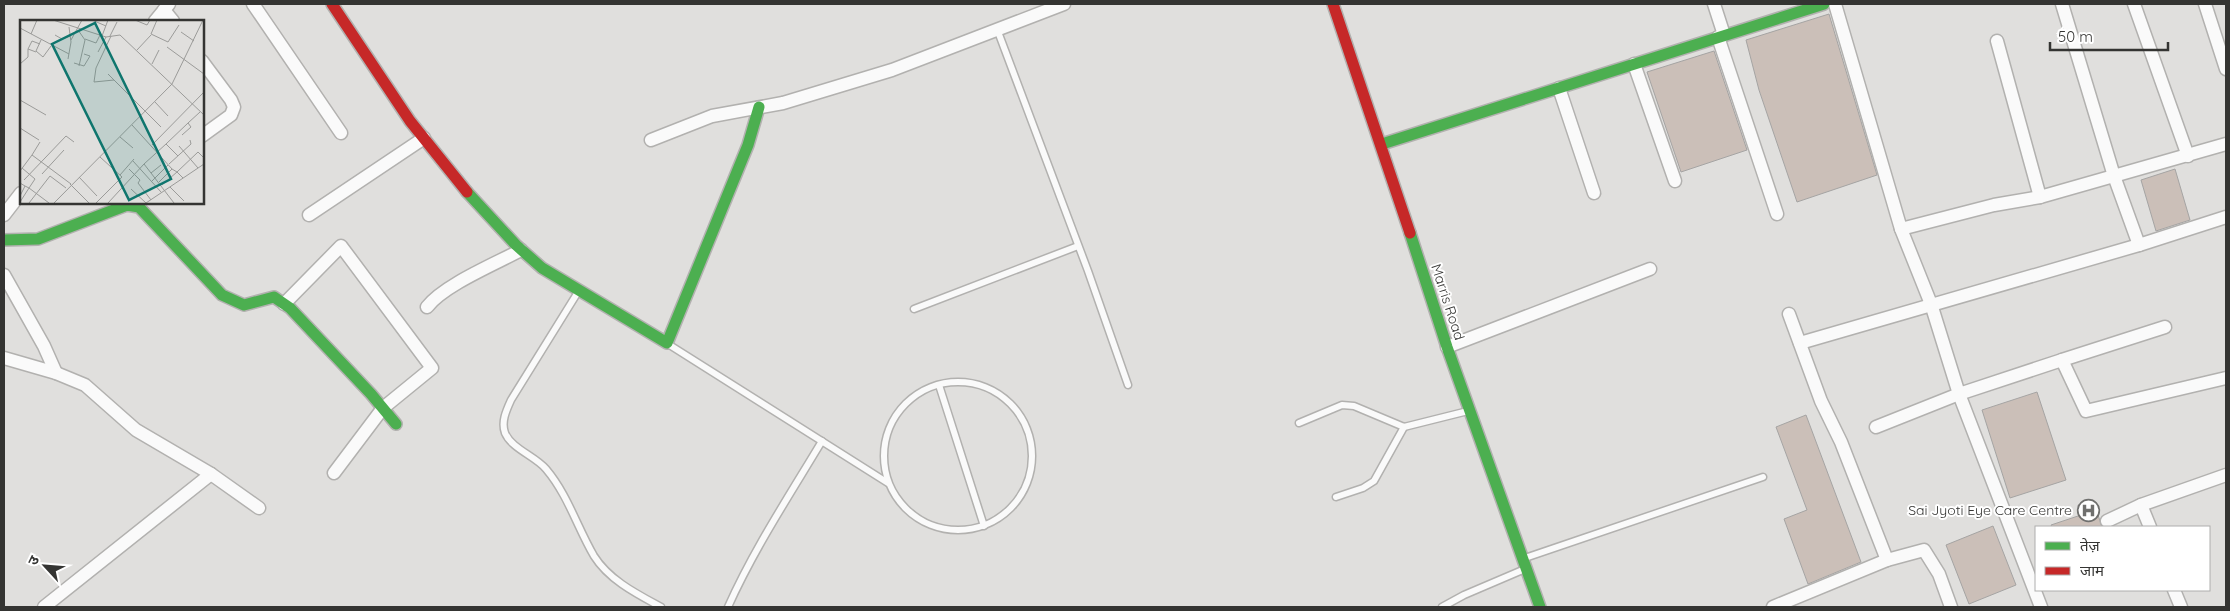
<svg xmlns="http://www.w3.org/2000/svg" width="2230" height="611" font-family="Quicksand,'Noto Sans Devanagari',sans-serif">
<rect width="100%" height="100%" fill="#e0dfdd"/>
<g fill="#cbbfb8" stroke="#a5a4a3">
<polygon points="1829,14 1877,175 1797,202 1759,90 1746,40"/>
<polygon points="1714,51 1747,150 1681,172 1647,72"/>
<polygon points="2175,169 2190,220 2156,231 2141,180"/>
<polygon points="2037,392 2066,480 2010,498 1982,410"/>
<polygon points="1806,415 1861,562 1808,584 1784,519 1807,510 1776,427"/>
<polygon points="2093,500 2102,527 2052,527 2051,525 2081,515 2078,505"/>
<polygon points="1993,526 2016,585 1969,604 1946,545"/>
</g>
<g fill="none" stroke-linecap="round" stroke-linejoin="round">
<defs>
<g id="lane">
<polyline points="997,29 1088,271 1128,385"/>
<path d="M578,292L511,400C506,411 501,422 505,433C512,449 535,456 546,469C568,495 577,527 594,556C609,580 637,594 661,607"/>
<polyline points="914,309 1078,246"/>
<polyline points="668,344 888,483"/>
<circle cx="958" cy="456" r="74"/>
<polyline points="939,385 984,526"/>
<polyline points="1299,423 1342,405 1354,406 1404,427 1468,411"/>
<polyline points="1336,497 1363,488 1374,481 1404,427"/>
<polyline points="1525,558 1763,477"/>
<path d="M728,607C754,549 789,496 822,441"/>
<polyline points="1442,607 1464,595 1525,569"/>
</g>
<g id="street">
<polyline points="253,4 341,133"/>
<polyline points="1714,4 1724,35"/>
<polyline points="1835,4 1901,229 1994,205 2040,197"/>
<polyline points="2062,4 2114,176 2139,245"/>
<polyline points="2134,4 2188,156"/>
<polyline points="2205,4 2226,69"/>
<polyline points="164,10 173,21"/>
<polyline points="155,21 169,4"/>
<polyline points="1718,37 1777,214"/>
<polyline points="1997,41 2040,197 2226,144"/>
<polyline points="202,61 231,100 234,107 231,115 202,136"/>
<polyline points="1634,64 1675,181"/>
<polyline points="1559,88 1594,193"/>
<polyline points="651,140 712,116 783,103 892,70 1064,4"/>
<polyline points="4,215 21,193"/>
<polyline points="309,215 424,138"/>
<polyline points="1901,229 1931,304 1959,394 2041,607"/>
<polyline points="4,275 44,346 56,373"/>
<polyline points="284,304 341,246 432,368 383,408 334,473"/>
<path d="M427,307C444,285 495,264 521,250"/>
<polyline points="1789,314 1821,401 1841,442 1887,560"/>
<polyline points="1800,343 2139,245 2226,217"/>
<polyline points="1447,347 1650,269"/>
<polyline points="4,358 56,373 85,385 136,430 211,474 259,508"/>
<polyline points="2062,360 2165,327"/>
<polyline points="1876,427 1959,394 2062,360 2086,411 2226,378"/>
<polyline points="2141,505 2150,527"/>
<polyline points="2107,521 2141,505 2226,475"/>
<polyline points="2174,590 2181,607"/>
<polyline points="44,607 211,474"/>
<polyline points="1773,607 1887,560 1924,550 1939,574 1951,607"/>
</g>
<g id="fast">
<polyline points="1382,144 1824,4"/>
<polyline points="467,192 516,245 542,268 667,343 748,145 759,107"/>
<polyline points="1410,233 1447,347 1540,607"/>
<polyline points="4,240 38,239 127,205 139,207 222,295 244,305 274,297 290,308 371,394 396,424"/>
</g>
<g id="jam">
<polyline points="332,4 410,121 467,192"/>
<polyline points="1333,4 1410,233"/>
</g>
</defs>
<use href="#lane" stroke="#b2b1af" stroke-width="9"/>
<use href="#street" stroke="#b2b1af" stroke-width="15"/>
<use href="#fast" stroke="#b2b1af" stroke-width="14"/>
<use href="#jam" stroke="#b2b1af" stroke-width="14"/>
<use href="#lane" stroke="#fafafa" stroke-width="6"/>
<use href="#street" stroke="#fafafa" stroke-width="12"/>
<use href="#fast" stroke="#4caf50" stroke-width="11"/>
<use href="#jam" stroke="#c62828" stroke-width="11"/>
</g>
<defs>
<symbol id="hospital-ring" viewBox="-11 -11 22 22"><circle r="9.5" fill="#fff" stroke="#70706e" stroke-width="1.5"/><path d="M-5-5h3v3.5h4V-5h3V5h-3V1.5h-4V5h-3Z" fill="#70706e"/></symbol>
</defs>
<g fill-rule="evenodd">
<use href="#hospital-ring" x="2076" y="498" width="25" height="25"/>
</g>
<g text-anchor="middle" stroke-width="4" stroke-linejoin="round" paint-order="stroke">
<g font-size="14" fill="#343432" stroke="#fff">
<text transform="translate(1448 302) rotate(72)" y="5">Marris Road</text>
</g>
<g font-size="14" fill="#343432" stroke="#fff" text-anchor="end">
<text x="2072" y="515">Sai Jyoti Eye Care Centre</text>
</g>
</g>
<g transform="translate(20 20)">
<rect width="184" height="184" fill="#e0dfdd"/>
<path fill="none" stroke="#9b9b99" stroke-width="1" d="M33,0L86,17L100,15L184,95M72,0L86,6M115,0L127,5L130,0M137,0L131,14L148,22L159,5M0,8L49,34M58,10L65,20L59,46M161,12L174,21M11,14L17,0M35,15L42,19L50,16M82,16L88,0M90,16L97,2M91,16L76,48L74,62L94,60M65,19L76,23L80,15M21,20L16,31L23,37L31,26M51,20L62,0M147,27L184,54M117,30L131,15M16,32L8,29L12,21L20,24M78,32L86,17M48,39L51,22L49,7M54,43L64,46L70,36L64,34M0,44L8,37V29M132,44L139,30M88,54L141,107M0,80L26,95M135,82L148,96M112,105L152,149L139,162M0,108L19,120M162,115L171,107L168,103L180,92M100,117L113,128M20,122L12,135L51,164M146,124L168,103M132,125L184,72M159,126L178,148M113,141L141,172M149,144L171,124L170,120M141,145L131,153L154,183M2,148L15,159L9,168L5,166M109,149L120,160L118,163L131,180M0,151L12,135M131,153L124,144L146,124L158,136M22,154L44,130M100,155L114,139M59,157L77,176M163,158L157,152L178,132L183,137M4,160L46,116L54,122M131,162L148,145M0,163L5,166L0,176M50,164L69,183M142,165L157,152L152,149M150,167L164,181M111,169L126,183M0,182L9,168L29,183M9,183L30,156L46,168M34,183L152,64L183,0M76,183L102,157L80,137M88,183L124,144M126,183L184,144"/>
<path fill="#0f766e" fill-opacity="0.15" stroke="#0f766e" stroke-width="2.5" d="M75,3L151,159L109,180L32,24Z"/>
<rect width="184" height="184" fill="none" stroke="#343432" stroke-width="2.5"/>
</g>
<rect width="2230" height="611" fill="none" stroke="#343432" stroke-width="10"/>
<rect x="2035" y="526" width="175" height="65" fill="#ffffff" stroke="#aeaead"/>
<rect x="2045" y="542" width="25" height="8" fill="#4caf50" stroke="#aeaead"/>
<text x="2080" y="551" font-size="15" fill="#343432">तेज़</text>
<rect x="2045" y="567" width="25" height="8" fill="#c62828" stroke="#aeaead"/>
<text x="2080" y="576" font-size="15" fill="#343432">जाम</text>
<g transform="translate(45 566) rotate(296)" stroke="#ffffff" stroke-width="4" paint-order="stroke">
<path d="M0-4L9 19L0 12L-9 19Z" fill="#343432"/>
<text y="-8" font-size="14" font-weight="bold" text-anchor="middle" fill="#343432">उ</text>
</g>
<path d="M2050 42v8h118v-8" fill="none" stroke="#343432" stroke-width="2.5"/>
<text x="2058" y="42" font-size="15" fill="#343432" stroke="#ffffff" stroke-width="4" paint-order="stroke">50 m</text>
</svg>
